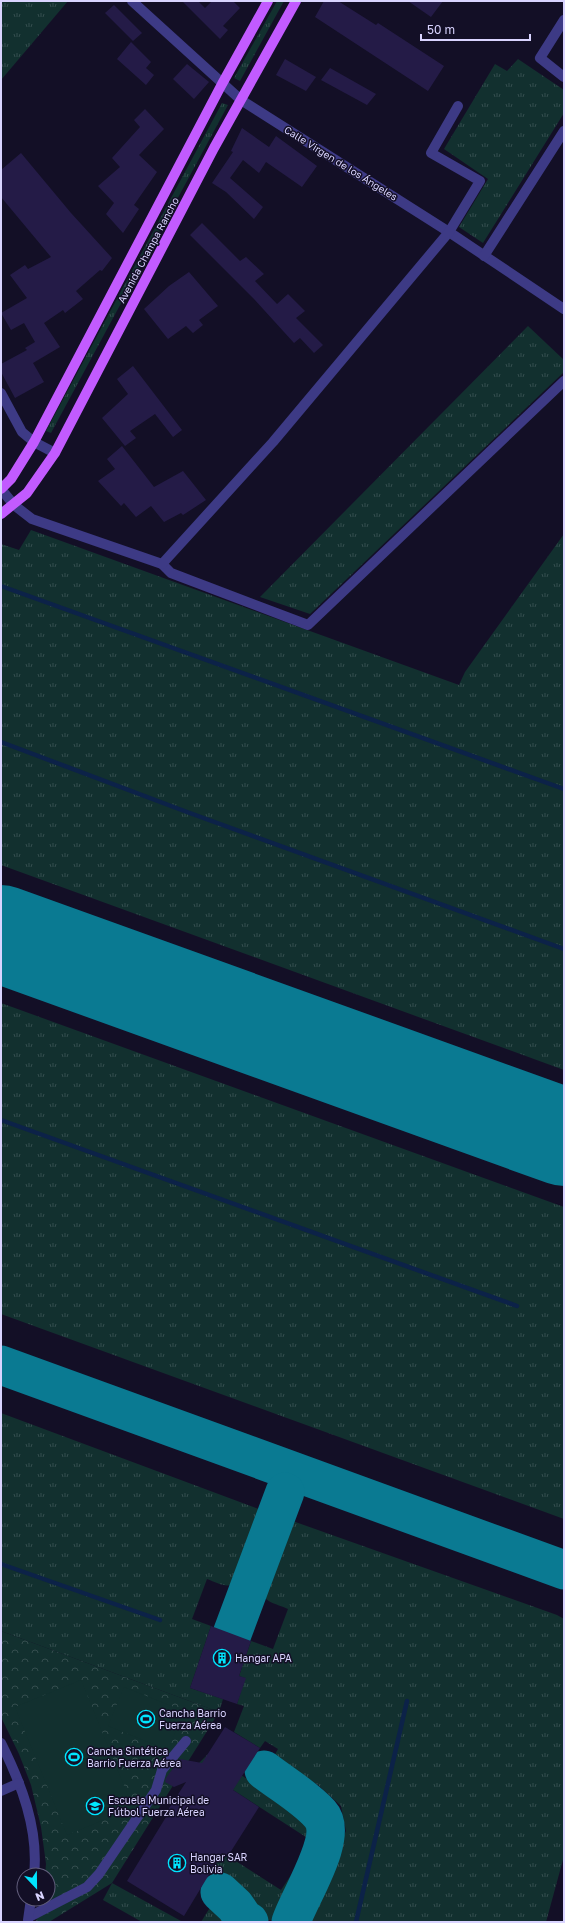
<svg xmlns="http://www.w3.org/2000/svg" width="565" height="1923" font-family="'Golos Text',sans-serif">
<defs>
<pattern id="grass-tufts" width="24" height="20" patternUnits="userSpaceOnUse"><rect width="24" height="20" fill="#12302f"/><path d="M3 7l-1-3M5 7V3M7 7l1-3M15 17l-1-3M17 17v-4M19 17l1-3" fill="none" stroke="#344d4e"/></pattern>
<pattern id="park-crowns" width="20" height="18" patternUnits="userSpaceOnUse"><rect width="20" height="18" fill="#12302f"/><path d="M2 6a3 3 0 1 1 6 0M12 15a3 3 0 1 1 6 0" fill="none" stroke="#344d4e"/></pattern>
</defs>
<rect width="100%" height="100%" fill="#130f26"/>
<g fill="url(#grass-tufts)">
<polygon points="1,1 68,1 1,80"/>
<polygon points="277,1 284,1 240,81 234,78"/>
<polygon points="518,59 564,90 564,113 483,243 459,227 488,179 444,149 495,64 507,71"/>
<polygon points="222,103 228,105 51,433 46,431"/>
<polygon points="528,326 564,360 564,372 310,614 260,597"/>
<polygon points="31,530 459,685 465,672 564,534 564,1070 1,865 1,544 19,550"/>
<polygon points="1,1003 564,1207 564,1519 1,1314"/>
<path d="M1,1413L264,1511L241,1578C231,1591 220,1584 207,1579L192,1619L211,1626L190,1688L223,1699L219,1712L1,1631Z"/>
<path d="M287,1519L557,1615L564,1619V1856L546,1922H301L346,1831L341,1806L318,1785L273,1758L278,1749L265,1741L260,1748L234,1732L244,1706L237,1704L245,1678L239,1676L251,1641L273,1649L288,1609C276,1603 261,1603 262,1587Z"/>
<path d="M208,1754L255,1784L258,1779C271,1788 311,1811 317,1823C319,1830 315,1835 312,1841L196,1766Z"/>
<path d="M228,1856L281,1890L291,1875L300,1881L281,1921C273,1920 261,1921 254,1917C240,1911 235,1895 222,1888L228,1878L213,1869L220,1857Z"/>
<polygon points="112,1883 181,1921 182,1922 142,1922 103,1900"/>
<polygon points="214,1901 228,1906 240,1922 201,1922"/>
</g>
<polygon fill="url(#park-crowns)" points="1,1631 219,1712 112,1883 49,1922 36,1922 41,1899 48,1899 48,1875 45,1875 46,1864 41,1827 31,1785 19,1754 1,1717"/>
<g fill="#12302f">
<polygon points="81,1680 133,1808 67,1835 15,1707"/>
<polygon points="124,1687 184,1711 168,1750 108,1726"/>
</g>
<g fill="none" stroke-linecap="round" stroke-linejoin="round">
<g stroke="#0c2248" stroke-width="4.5">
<polyline points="1,586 564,789"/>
<polyline points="1,742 187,812 564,949"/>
<polyline points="1,1120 517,1306"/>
<polyline points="1,1564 160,1620"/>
<polyline points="356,1922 407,1701"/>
</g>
<g stroke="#0a7a92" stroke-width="39">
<polyline points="1,1365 564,1570"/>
<polyline points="232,1634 285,1492"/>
<path d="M264,1770C282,1784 305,1797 320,1814C340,1836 299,1897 291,1922"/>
<polyline points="220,1892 235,1906 244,1919 249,1922"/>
</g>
<polyline stroke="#0a7a92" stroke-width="98" points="1,934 564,1137"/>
</g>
<g fill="#241b47">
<polygon points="182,1 198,1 205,8 212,1 233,1 240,8 223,26 228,30 220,39"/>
<polygon points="324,1 338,1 376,25 378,23 444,66 428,91 315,17"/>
<polygon points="408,1 443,1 431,17"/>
<polygon points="114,5 142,33 133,41 105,13"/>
<polygon points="131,42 151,62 146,68 154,75 146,85 117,59"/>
<polygon points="285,59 316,77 306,91 276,75"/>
<polygon points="187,64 209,82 194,99 173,79"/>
<polygon points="330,68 376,94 367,105 321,80"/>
<polygon points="145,109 164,129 139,155 157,172 134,205 139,209 123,233 106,214 114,203 98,186 120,167 112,158 140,127 134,120"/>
<polygon points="242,128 269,147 276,136 317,166 302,187 266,162 259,173 243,160 230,178 263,207 254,219 226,192 212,183 233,152 231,151"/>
<polygon points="21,153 71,213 112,258 102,271 100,270 76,291 83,299 65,313 63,310 44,323 60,347 33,363 44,382 15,398 1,372 1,364 27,350 25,348 35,342 24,323 11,330 1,313 27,298 10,275 25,265 28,269 51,257 1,197 1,170"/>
<polygon points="202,223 240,261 246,257 264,274 255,281 277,304 288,294 305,311 296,318 323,345 314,353 300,338 294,343 254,299 190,235"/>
<polygon points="189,272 218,306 199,320 203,325 193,333 186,326 168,339 144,309 169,286"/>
<polygon points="133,366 182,430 173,437 155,414 130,431 136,438 125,446 102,418 128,394 117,379"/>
<polygon points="122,446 154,487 183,471 206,500 183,515 181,513 164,522 151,506 136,517 124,503 121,506 98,481 115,469 107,459"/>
<polygon points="211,1626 251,1641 239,1676 246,1678 237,1704 190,1688"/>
<polygon points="225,1727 260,1748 233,1790 259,1807 228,1856 222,1853 184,1916 127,1881 166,1817 164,1816 186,1782 174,1787 165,1782 166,1778 180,1759 202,1763"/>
</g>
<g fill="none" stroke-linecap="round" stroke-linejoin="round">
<g stroke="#3d3a85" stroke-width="10">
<polyline points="132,1 241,100 449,232 564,309"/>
<polyline points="564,20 540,58 564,77"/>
<polyline points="484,256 564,131"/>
<polyline points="1,393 22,432 34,442 55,453"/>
<polyline points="1,489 14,505 32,519 162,564 171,573 308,625 564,381"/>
<polyline points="162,564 273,442 449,232 480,181 431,153 458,106"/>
<path d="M1,1743C21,1783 39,1829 34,1875"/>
<polyline points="1,1791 19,1783"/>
<polyline points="29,1917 87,1887 99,1874 156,1790 162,1770 186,1741"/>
<polyline points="28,1920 31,1899"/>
</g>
<g stroke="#c25bff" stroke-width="10">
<polyline points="1,489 11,479 34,442 222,84 268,1"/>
<polyline points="1,514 27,493 55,453 214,148 296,1"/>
</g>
</g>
<defs>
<symbol id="building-ring" viewBox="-11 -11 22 22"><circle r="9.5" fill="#130f26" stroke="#00e5ff" stroke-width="1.5"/><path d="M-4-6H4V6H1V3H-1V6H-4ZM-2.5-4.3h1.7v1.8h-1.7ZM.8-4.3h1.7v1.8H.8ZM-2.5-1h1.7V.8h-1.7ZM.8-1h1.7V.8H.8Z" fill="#00e5ff"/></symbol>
<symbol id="stadium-ring" viewBox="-11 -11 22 22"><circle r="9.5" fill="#130f26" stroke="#00e5ff" stroke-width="1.5"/><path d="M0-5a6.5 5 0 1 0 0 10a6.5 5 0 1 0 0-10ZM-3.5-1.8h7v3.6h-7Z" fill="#00e5ff"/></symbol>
<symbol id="school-ring" viewBox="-11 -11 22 22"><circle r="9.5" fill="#130f26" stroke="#00e5ff" stroke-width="1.5"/><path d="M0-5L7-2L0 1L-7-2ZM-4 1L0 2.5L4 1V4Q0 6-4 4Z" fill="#00e5ff"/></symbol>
</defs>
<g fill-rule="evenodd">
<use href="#building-ring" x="212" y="1648" width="20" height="20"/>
<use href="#stadium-ring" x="136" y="1709" width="20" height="20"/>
<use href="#stadium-ring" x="64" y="1747" width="20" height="20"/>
<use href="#school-ring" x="85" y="1796" width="20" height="20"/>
<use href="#building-ring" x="167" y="1853" width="20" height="20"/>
</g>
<g text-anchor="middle" stroke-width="3" stroke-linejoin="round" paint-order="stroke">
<g font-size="10" fill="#d9d4ff" stroke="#130f26">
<text transform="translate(341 163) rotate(32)" y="4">Calle Virgen de los Ángeles</text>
<text transform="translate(148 250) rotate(-62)" y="4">Avenida Champa Rancho</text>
</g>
<g font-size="10" fill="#d9d4ff" stroke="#130f26" text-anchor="start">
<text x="235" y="1662">Hangar APA</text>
<text x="159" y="1717">Cancha Barrio<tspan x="159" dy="12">Fuerza Aérea</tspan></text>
<text x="87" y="1755">Cancha Sintética<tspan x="87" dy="12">Barrio Fuerza Aérea</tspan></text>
<text x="108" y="1804">Escuela Municipal de<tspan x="108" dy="12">Fútbol Fuerza Aérea</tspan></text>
<text x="190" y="1861">Hangar SAR<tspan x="190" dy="12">Bolivia</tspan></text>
</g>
</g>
<rect width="565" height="1923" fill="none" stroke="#d9d4ff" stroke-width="4"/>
<g transform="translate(36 1887) rotate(158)"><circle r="19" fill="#130f26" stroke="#625e7d"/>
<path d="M0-3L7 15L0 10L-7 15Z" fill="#00e5ff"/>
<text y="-6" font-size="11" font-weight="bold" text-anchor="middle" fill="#d9d4ff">N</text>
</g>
<path d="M421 34v6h109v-6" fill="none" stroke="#d9d4ff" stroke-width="2"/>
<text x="427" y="34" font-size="12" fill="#d9d4ff" stroke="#130f26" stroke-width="3" paint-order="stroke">50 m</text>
</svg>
